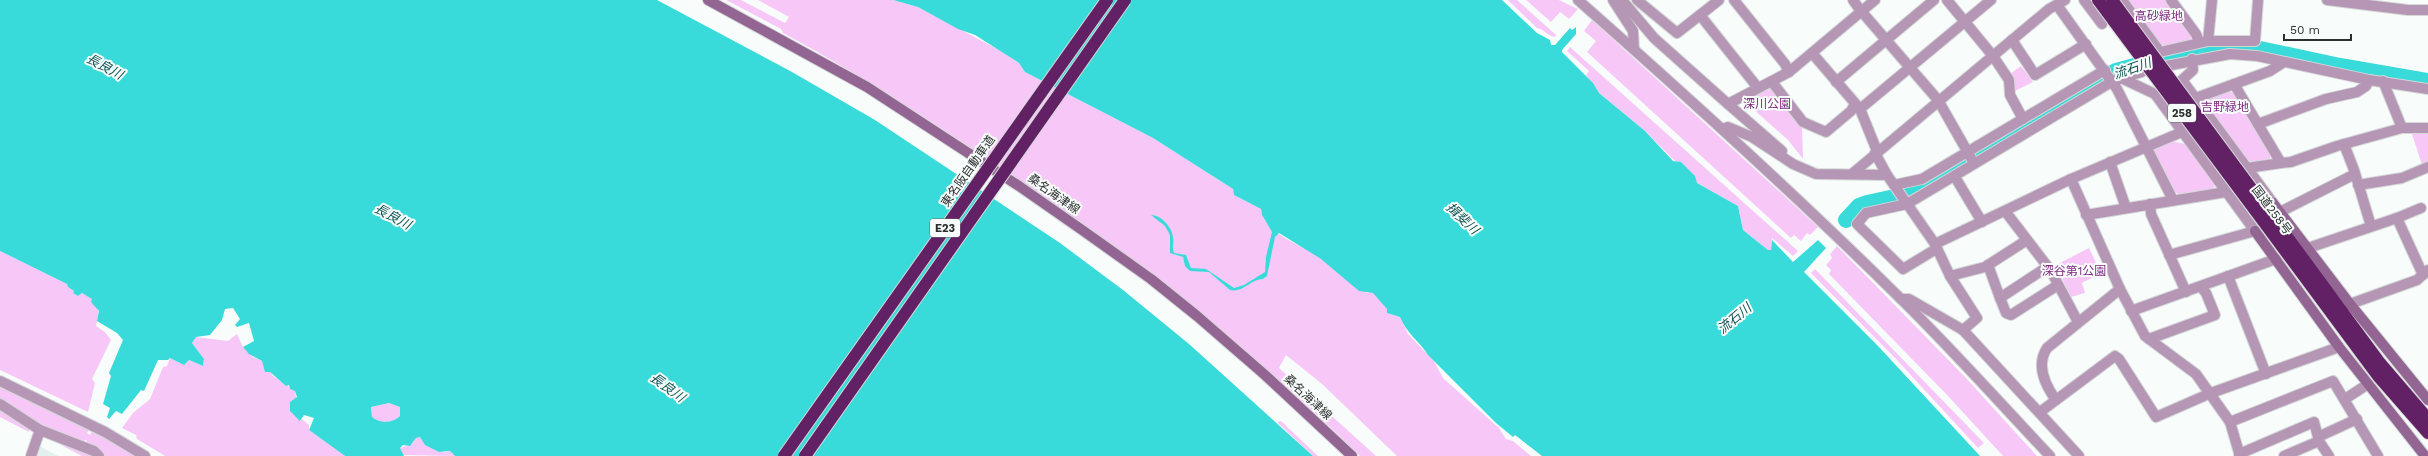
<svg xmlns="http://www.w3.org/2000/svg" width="2428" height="456" font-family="'Work Sans','Noto Sans JP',sans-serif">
<rect width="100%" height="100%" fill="#f8fdfc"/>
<polygon fill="#e2f0f0" points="39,446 58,456 35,456"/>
<g fill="#f7c8f7">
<path d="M726,0H741L785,23L789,17L758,0H893L918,7L999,50L1019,63L1025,72L1153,138L1233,189L1234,195L1261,209C1264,235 1302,244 1320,258C1336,270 1351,282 1367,293L1373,292L1388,309L1387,313L1400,317L1408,334L1434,361L1443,378L1499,428L1506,439L1513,441L1531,456H1397L1322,384L1286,355L1279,368L1376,456H1360C1256,353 1139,263 1018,180C942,128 865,77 783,33L781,29Z"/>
<path d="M1508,0H1517L1556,35L1555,37C1547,36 1544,29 1537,28Z"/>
<polygon points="1526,0 1559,0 1578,9 1569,19 1560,12 1551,22"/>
<polygon points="2126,0 2166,0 2192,35 2190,40 2166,46 2161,44"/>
<polygon points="1592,20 1818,227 1810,235 1807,233 1801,241 1794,235 1791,238 1587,52 1596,41 1584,31"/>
<polygon points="1570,47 1798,251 1793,256 1772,238 1771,250 1768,250 1743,230 1738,206 1697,183 1645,131 1599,93 1586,75 1589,71 1567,51"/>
<polygon points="2021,66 2033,82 2015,91 2010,74"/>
<polygon points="1767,88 1772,89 1802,126 1803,159 1788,140 1743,100"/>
<polygon points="2228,91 2233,93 2271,155 2269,160 2254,162 2247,160 2207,107 2210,96"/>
<polygon points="2411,131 2428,132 2428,164 2422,165"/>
<polygon points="2172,141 2185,144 2215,185 2212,190 2179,194 2174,192 2153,149"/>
<polygon points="1837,246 1966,378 2037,456 2003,456 1948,396 1829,274 1831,270 1826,265 1832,258 1830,254"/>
<polygon points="2089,248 2101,273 2082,283 2085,293 2071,297 2056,265"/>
<path d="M0,251L67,284L68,287L74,291L73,293L78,296L82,293L93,299L92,302C102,311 98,315 96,326L105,332L111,340L92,379L95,383L88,412L0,370Z"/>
<polygon points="1815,269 1984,443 1978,448 1896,359 1811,273"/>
<polygon points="237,334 243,347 253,357 262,361 273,376 295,391 300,421 302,419 309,425 309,430 345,456 165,456 137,439 136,435 122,428 133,413 150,399 163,367 167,366 170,358 184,365 189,360 203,366 204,359 192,343 196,337 228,341"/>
<polygon points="0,386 89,430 87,433 90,435 92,431 137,456 102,456 86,445 87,441 85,440 83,443 42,428 0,401"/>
<path d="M389,403L400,407V416C393,423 380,424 372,417L371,407Z"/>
<polygon points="0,409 29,429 29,432 0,417"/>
<polygon points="1281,421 1318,456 1313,456 1277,422"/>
<polygon points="44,436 96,456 82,456"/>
<path d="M420,437C428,444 436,456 450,451L455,456L402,455L400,448L412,444L416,438Z"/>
</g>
<g fill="#39dbda" fill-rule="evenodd">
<path d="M0,0H657L792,72L875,120L1060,243L1123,290L1189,344L1313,456H455L450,451L439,452L425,445L420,437L416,438L410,446L403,445L400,448L404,456H345L309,430L314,418L304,415L300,421L290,411V402L297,397L295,391L290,389L289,385L286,386L270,372H265L262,361L249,354L243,347L254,341L249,323L237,327L235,325L240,319L233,308L225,309L222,320L210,335L196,337L192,343L204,359L203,366L189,360L184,365L170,358L168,360H158L144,391L141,390L122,414L116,411L109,419L107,417L110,408L103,404L111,376L109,373L123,340L117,333L97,321L99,311L91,302L92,299L82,293L78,296L73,293L74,291L68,287L67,284L0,251ZM389,403L400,407V416C393,423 380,424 372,417L371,407Z"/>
<path d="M893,0H1502L1537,33L1550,40L1551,45H1555L1570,28L1572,30L1576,27V34L1562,50V52L1593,83L1599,93L1645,131L1673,161L1681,162L1695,176L1697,183L1738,206L1743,230L1768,250H1771L1772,240L1793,262L1818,240L1826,248L1804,272L1878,346L1980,456H1542L1515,435L1513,437L1496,423L1428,355C1419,341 1407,334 1400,317L1387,313V309L1373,293L1359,291L1321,259L1279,233L1275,237L1267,276L1263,279C1251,279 1243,293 1230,290L1209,272L1190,271L1185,266L1183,257L1170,253V235L1165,226L1151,215C1161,215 1172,227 1173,237C1174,243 1172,247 1174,253L1186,255L1191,268L1206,269L1234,288L1244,285L1265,272L1266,257L1272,232L1262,215L1261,209L1234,195L1233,189L1153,138L1025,72L1019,63L975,35L958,29L918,7Z"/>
</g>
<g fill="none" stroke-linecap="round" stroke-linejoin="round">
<polyline stroke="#39dbda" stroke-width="16" points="1846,220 1859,206 1867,203 1904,195 1917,189 1931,179 2116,71 2175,55 2223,47 2260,49 2340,66 2428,81"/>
<defs>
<g id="street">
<path d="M1578,0C1688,97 1796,195 1900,298C1952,349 2000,403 2050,456"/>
<polyline points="1613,0 1633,31 1634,49"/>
<polyline points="1622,0 1654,38 1728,104"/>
<polyline points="1637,0 1677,33 1700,15 1758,88"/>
<polyline points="1734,0 1785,64 1789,72"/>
<polyline points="1853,0 1858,7"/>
<polyline points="1947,0 1993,56 2009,80 2010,95 2023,119"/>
<polyline points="2084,0 2102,24"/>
<polyline points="2122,0 2160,52 2208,41 2255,41 2258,0"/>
<polyline points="2171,0 2196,34 2199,42"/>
<polyline points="2327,0 2408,10 2428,10"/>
<polyline points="2057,5 2117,89 2173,200"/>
<polyline points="1862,12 1938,100 1971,158"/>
<polyline points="1700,15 1719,0"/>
<polyline points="2012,40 2035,75 2086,44"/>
<polyline points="2208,41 2212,0"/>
<polyline points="1812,53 1860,109 1877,151"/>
<polyline points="2192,59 2193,70 2182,80 2273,203"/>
<polyline points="2166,66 2230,54 2257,56 2369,80 2428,89"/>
<polyline points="2121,78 2155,94 2255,231 2169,255"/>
<polyline points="1772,82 1803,122 1826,132 1851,111 1855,104"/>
<polyline points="1836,82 1934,0"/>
<polyline points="2234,84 2281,163 2247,168"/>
<polyline points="2196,98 2270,71 2284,62"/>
<polyline points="1860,109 1991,0"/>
<polyline points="2258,124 2326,99 2357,92 2366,86 2369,80"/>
<polyline points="2402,128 2428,128"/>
<polyline points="1723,129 1728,127 1752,137 1793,164 1816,174 1887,175 1935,244 2071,179 2182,132"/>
<polyline points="2344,144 2354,170 2371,226"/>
<polyline points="1782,151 1728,104 1789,72 1875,0"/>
<polyline points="1875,153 1887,175"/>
<polyline points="2110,162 2126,208"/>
<polyline points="2281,163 2291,162 2337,146 2402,128 2383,81"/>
<polyline points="1853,173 2049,9 2065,0"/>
<polyline points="1955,177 1982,222"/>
<polyline points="2071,179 2120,289 2145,336 2196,374 2230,422 2240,456"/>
<polyline points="1894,185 1922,179 2105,70"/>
<polyline points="2358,185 2402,178 2428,167"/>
<polyline points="2150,204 2151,214 2186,292"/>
<polyline points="2005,211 2051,271 2078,322"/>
<polyline points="2280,212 2355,174"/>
<polyline points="2086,215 2226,192"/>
<polyline points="2397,218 2421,208"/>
<polyline points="1935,244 1950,276 1977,318 1963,330 2079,456"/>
<polyline points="2308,248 2397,218 2423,275"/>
<polyline points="1936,249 1903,269 1857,224 1866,213 1907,204 2113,81 2142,72"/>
<polyline points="1988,265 2000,298"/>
<polyline points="2047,267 2000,298 2006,313 2011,315 2058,285"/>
<polyline points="1950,276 1985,267 2027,240"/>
<polyline points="2228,276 2266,374"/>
<polyline points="1901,299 1909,299 1963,330"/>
<polyline points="2350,304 2417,280 2428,270"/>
<polyline points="2131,311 2276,259"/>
<polyline points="2149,339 2215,315 2206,293 2201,287"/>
<polyline points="0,381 105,432 145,456"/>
<polyline points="2345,399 2368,384"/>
<path d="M2056,400C2045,385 2036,365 2047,348L2120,289"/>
<polyline points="0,404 40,430 94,451 99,456"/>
<polyline points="2040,412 2115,356 2119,359 2156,417 2211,393 2339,347"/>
<polyline points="2230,422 2333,381 2378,456"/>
<polyline points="2318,437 2357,419"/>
<polyline points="2239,454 2314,422 2319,441 2329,456"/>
<polyline points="31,456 40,430"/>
<polyline points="2284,456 2319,441"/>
</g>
<g id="secondary">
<polyline points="708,0 867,87 1019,186 1085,232 1151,279 1197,316 1265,375 1352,456"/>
<polyline points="2273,203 2350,304 2428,400"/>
<polyline points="2255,231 2339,347 2425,456"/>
</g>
<g id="highway">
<polyline points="2274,219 2380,363 2428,419"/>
<polyline points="2266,225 2378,376 2428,433"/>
</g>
</defs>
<use href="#street" stroke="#d3d8d7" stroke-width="12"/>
<use href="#secondary" stroke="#d3d8d7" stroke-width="12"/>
<use href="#highway" stroke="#d3d8d7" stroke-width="14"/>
<use href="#street" stroke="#b696b5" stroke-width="10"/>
<use href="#secondary" stroke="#936593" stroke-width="10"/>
<use href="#highway" stroke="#612164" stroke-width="12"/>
<defs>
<g id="highway-bridge">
<polyline points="2098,0 2266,225"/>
<polyline points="2112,0 2274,219"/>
<polyline points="784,456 1107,0"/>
<polyline points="805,456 1125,0"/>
</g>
</defs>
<use href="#highway-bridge" stroke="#d3d8d7" stroke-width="14" stroke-linecap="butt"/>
<use href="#highway-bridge" stroke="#612164" stroke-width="12"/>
</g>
<g text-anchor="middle" stroke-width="4" stroke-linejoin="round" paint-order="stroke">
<g fill="#f8fdfc" stroke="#6a6d6c" stroke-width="1">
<rect x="2168" y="104" width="28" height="18" rx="3"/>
<rect x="930" y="219" width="30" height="18" rx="3"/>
</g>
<g font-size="11" font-weight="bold" fill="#2d2f2f">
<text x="2182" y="117">258</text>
<text x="945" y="232">E23</text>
</g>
<g font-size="12" fill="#802d83" stroke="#f8fdfc">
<text x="2159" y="20">高砂緑地</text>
<text x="1767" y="108">深川公園</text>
<text x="2225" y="111">吉野緑地</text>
<text x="2074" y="275">深谷第1公園</text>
</g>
<g font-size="12" fill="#2d2f2f" stroke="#f8fdfc">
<text transform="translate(968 171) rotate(-55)" y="4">東名阪自動車道</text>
<text transform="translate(1054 194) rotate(35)" y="4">桑名海津線</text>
<text transform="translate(2272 210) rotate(53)" y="4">国道258号</text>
<text transform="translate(1308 397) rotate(43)" y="4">桑名海津線</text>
</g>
<g font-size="13" font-style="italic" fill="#125454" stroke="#f8fdfc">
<text transform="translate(105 66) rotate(28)" y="5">長良川</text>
<text transform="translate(2132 68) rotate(-19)" y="5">流石川</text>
<text transform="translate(393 216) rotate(28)" y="5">長良川</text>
<text transform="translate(1463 218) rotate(43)" y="5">揖斐川</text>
<text transform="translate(1734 318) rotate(-40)" y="5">流石川</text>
<text transform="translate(668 387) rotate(36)" y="5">長良川</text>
</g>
</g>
<path d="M2284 34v6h67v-6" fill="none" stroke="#2d2f2f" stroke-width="2"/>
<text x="2290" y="34" font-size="12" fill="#2d2f2f" stroke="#f8fdfc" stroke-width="3" paint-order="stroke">50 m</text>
</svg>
